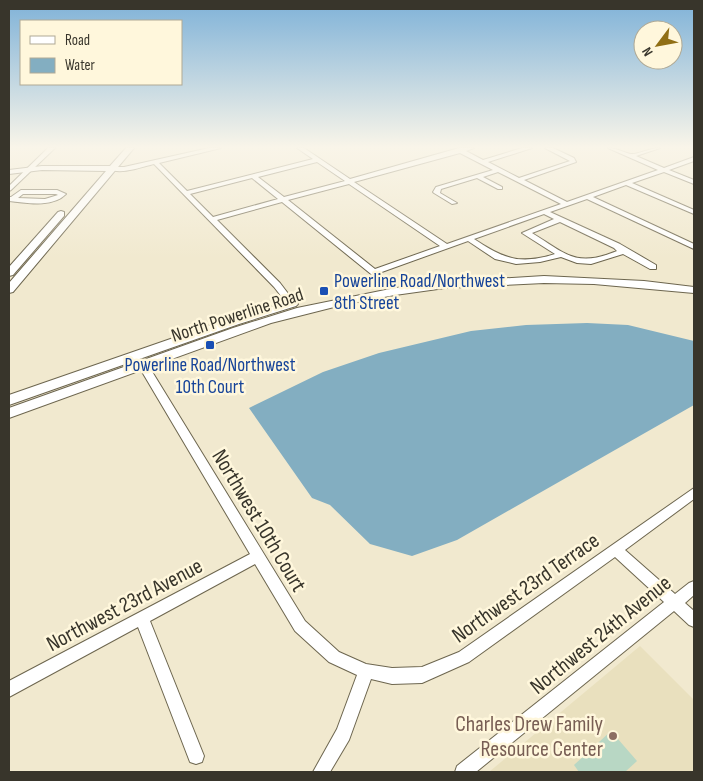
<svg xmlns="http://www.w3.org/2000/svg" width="703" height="781" font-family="'Sofia Sans Condensed',sans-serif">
<rect width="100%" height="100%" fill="#f1e9cf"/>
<polygon fill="#e9e0be" points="640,646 694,700 694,772 489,772"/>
<polygon fill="#b8d7c4" points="611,731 637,761 625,772 579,772 574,765"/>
<polygon fill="#83aec1" points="587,323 628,325 694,341 694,405 457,540 412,556 370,544 330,505 312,498 249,408 323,372 379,353 471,331 526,325"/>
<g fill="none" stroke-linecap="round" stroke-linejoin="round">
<defs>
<g id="street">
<polygon points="48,148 55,148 11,190 9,191 9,186"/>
<path d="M209,148H221L159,163L187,191L313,159L297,148H304L350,179L459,148H474L466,151L483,160L522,148H532L488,162L519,178L570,161L545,148H553L574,158L576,162L524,180L567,202L658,170L608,148C618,148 626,154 632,154C640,154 649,148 660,148L636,156L664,168L694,157V161L669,170L694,180V184L664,172L632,183L694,210V214L626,185L593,197L694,244V249L587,199L550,212L620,244L656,265V269H650L623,254L591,264L577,263L561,257L540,262L516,264L495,259L468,241L379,273L386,284L382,286H379L371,274L282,202L217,220L280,283L296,304L292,307L289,306L274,287L154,164C141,167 121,175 109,169L112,167H124ZM460,153L493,170L436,187L433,192L434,193L452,204L457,203L440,193L441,189L477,178L498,189H502V187L483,177L498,172L561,204L447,244L354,182ZM317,162L345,181L284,197L258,177ZM252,178L278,199L213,217L190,194ZM349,184L440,246L375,269L288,200ZM544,214L554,219L522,233L555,254C520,265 504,259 474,239ZM560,222L614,248L617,251C576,268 566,254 532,233Z"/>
<path d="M21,190H57L66,194C52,208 27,203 9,201V197H11ZM23,194H56L58,195L45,199L18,198Z"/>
<polygon points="143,362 148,365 305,621 339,652 366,664 392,668 422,667 459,652 694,488 694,499 625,550 675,594 689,583 694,581 694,595 685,603 694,611 694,627 689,625 674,611 476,772 455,772 457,766 664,602 615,557 469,662 422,683 392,684 371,679 349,740 330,772 313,772 337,729 357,675 329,662 295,631 255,564 150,621 204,756 202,762 196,764 190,762 138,627 9,697 9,681 250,554 138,365"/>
</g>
<g id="secondary">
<polygon points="126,148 134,148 13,292 9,293 9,283 106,171 42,170 9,174 9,170 42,166 110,166"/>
<polygon points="61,211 64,212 64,216 13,275 9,276 9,267 58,212"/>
<polygon points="544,276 644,281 694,287 694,293 594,284 544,283 445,288 395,295 346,304 271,323 9,418 9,408 233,328 297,308 395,288 445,282"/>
<polygon points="292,301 296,302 298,304 296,306 239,324 9,405 9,395 231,318"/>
</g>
</defs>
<use href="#street" stroke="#6d664f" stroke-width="2"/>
<use href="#secondary" stroke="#6d664f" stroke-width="2"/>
<use href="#street" fill="#fff" fill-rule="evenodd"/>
<use href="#secondary" fill="#fff" fill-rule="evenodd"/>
</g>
<linearGradient id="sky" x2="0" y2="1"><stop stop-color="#7fb2d8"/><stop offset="0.57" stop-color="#f9f5e9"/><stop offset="1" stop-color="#f9f5e9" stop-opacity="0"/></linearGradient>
<rect width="703" height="258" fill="url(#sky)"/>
<g fill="#1a4fb4" stroke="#fff7dc" stroke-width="2">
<rect x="319" y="286" width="10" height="10" rx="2.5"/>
<rect x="205" y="340" width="10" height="10" rx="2.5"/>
</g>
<circle fill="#8d6e63" stroke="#fff7dc" stroke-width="2" cx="613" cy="736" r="5"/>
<g text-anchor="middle" stroke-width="5" stroke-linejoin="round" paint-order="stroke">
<g font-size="19" fill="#164399" stroke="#fff7dc" text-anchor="start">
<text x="334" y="287">Powerline Road/Northwest<tspan x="334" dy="22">8th Street</tspan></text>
<text x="210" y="371" text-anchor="middle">Powerline Road/Northwest<tspan x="210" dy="22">10th Court</tspan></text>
</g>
<g font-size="19" fill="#38352b" stroke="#fff7dc">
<text transform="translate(237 314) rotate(-18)" y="7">North Powerline Road</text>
</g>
<g font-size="22" fill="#38352b" stroke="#fff7dc">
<text transform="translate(260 520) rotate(59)" y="8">Northwest 10th Court</text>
<text transform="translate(525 587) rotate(-35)" y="8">Northwest 23rd Terrace</text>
<text transform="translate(124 604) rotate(-28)" y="8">Northwest 23rd Avenue</text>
<text transform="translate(600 634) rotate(-39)" y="8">Northwest 24th Avenue</text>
</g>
<g font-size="22" fill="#785e54" stroke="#fff7dc" text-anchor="end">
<text x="603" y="731">Charles Drew Family<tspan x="603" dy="25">Resource Center</tspan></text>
</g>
</g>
<rect width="703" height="781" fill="none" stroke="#38352b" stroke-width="20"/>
<rect x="20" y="20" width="162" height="65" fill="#fff7dc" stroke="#afa995"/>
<rect x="30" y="36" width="25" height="8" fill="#ffffff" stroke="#afa995"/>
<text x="65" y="45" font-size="15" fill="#38352b">Road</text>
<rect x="30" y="58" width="25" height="15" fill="#83aec1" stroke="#afa995"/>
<text x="65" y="70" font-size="15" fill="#38352b">Water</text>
<g transform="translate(658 45) rotate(238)"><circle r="24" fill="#fff7dc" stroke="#afa995"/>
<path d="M0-4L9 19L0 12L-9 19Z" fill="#906f15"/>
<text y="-8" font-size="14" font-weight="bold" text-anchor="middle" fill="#38352b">N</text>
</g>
</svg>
